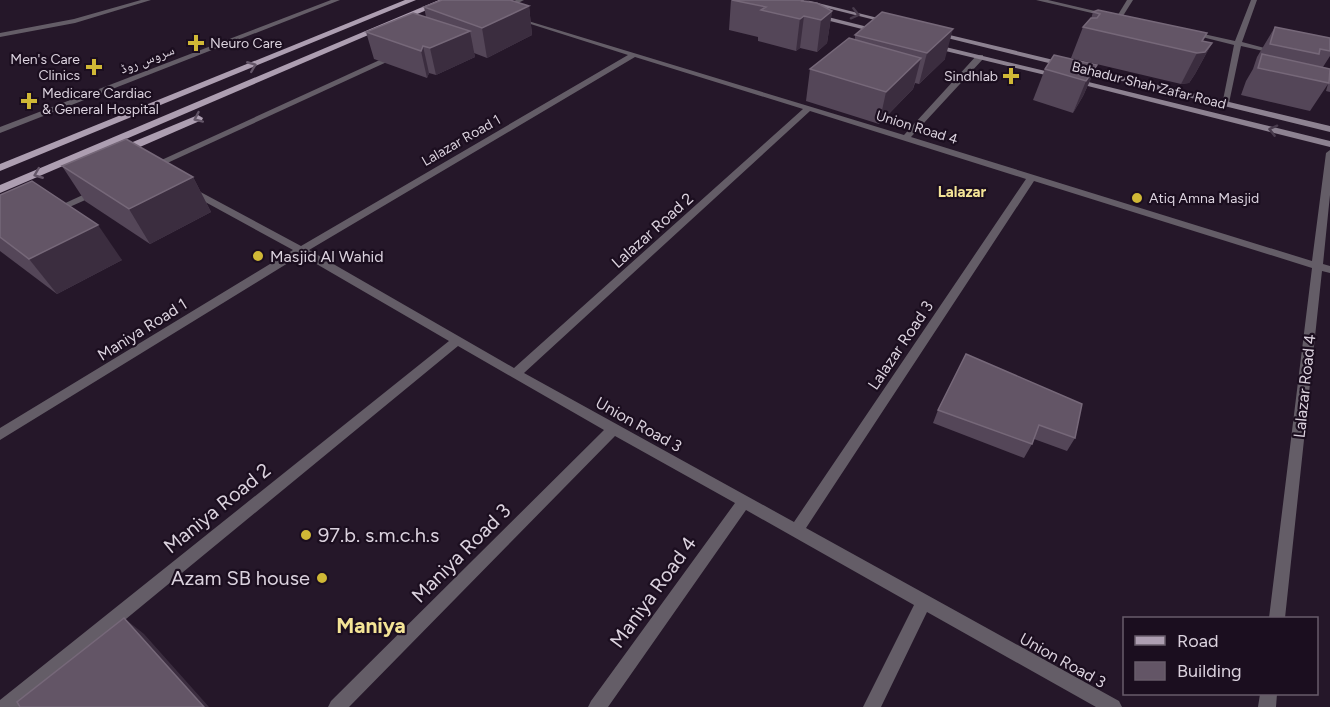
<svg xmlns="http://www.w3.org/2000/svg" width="1330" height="707" font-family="Figtree,'Noto Naskh Arabic',sans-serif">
<rect width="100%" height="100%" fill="#251729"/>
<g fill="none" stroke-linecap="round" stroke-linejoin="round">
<g fill="#645d67" fill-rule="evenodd">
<polygon points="141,0 151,0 75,23 0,37 0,33 74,19"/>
<polygon points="331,0 340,0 0,133 0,127"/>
<polygon points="516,0 524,0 504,10 499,9"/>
<polygon points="1036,0 1048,0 1112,15 1109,17"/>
<polygon points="1127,0 1133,0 1121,19 1117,19 1116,18"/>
<polygon points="1251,0 1257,0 1242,42 1280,52 1276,54 1241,46 1229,103 1222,105 1234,45 1186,33 1190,31 1235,41"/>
<path d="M515,17L904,135L977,55H983V59L911,137L1312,261L1326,153L1330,150V195L1323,264L1330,266V273L1322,271L1285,618H1269L1312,268L1034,181L806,528L1119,701L1122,707H1096L927,612L881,707H863L914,605L746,510L608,707H588L591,701L735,503L615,436L349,707H328L331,701L604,430L458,346L19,707H0V700L449,341L301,255L0,440V428L293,250L187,192V188H193L301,246L628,55L515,19ZM635,57L803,109L514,368L309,250ZM810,111L1026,179L794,522L524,373Z"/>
<polygon points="395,53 402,55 152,170 149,171 144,168"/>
<polygon points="98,188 103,191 101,193 56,213 50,213 48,211"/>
<polygon points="1260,694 1277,694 1276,707 1258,707"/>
</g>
<g fill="#8d8291" fill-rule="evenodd">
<polygon points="795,0 806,0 894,22 891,24"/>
<polygon points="816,14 880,30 881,31 878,33 814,17 813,16"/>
<polygon points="937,32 1330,126 1330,132 935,35 933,34"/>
<polygon points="929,43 1058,74 1062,76 1058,78 929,47"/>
<polygon points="1072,78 1330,141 1330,147 1072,82"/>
</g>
<g fill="#ad9eb1" fill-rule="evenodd">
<polygon points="405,0 416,0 0,171 0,164"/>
<polygon points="439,0 450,0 0,193 0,185"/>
<polygon points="198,115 203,118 202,120 133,150 117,154 111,151"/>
</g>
</g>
<g fill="#544658">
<polygon points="731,0 809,0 808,2 832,11 827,43 817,52 800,48 796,51 758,41 758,37 729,30"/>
<polygon points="529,6 532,35 487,58 474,53 475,57 436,75 429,73 427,78 374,59 366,32 426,17 424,7"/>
<polygon points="882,12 945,59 919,84 915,83 913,89 879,124 806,101 810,69 855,40 855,35"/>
<polygon points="1093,12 1203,41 1212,43 1195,74 1189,83 1181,84 1071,58 1083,27 1091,19"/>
<polygon points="1275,27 1330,38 1330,56 1323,67 1330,69 1330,92 1326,91 1328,84 1310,111 1241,95 1246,81 1253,69 1257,57"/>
<polygon points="1097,65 1083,96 1073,113 1033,100 1045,69"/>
<polygon points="62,166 193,177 211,212 150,244 85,201"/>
<polygon points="0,195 122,260 57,294 0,251"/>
<polygon points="966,354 1075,438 1067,451 1034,439 1032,444 1024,458 933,423 938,410"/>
</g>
<g fill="#3b2d3f">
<polygon points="803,0 809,0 806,17 804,16 800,48 796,51 802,1"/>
<polygon points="529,6 532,35 487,58 482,28"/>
<polygon points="832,11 827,43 817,52 821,20"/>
<polygon points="953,29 945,59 919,84 927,53"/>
<polygon points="470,31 475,57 436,75 430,48"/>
<polygon points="1212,43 1195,74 1189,83 1181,84 1197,53"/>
<polygon points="423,46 429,73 427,78 421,51"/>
<polygon points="921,58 913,89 879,124 886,92"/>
<polygon points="1097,65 1083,96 1073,113 1086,81"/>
<polygon points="193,177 211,212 150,244 129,209"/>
<polygon points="98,225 122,260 57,294 29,259"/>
<polygon points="124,618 144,634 209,707 204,707"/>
</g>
<g fill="#635566" stroke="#766879" stroke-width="1.5">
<polygon points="442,0 510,0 529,6 482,28 424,7"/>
<polygon points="732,0 803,0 802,1 817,3 832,11 821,20 804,16 800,19 761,10 766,7"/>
<polygon points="1098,10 1207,33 1202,41 1212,43 1205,52 1197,53 1083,27 1091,18 1097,18 1100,14 1093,12"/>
<polygon points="882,12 953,29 927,53 855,35"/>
<polygon points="413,13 470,31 430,48 423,46 421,51 366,32"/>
<polygon points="1275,27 1330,38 1330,51 1320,49 1319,54 1270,44"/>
<polygon points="849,38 921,58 886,92 810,69"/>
<polygon points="1262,54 1330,69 1329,83 1258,68"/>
<polygon points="1054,55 1097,65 1086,81 1045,69"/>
<polygon points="126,139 193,177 129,209 62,166"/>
<polygon points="32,181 98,225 29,259 0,237 0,195"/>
<polygon points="966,354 1082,404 1075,438 1039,425 1032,444 938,410"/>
<polygon points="124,618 204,707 20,707 17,702"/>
</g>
<defs><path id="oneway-chevron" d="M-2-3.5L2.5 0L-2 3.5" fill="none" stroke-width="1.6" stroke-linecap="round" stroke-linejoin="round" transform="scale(1.5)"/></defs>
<g stroke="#493c4d">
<use href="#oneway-chevron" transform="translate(855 14) rotate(14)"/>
<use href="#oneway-chevron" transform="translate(1273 130) rotate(-166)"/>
</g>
<g stroke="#645668">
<use href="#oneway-chevron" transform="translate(252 66) rotate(-22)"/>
<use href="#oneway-chevron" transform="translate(198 118) rotate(156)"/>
<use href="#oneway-chevron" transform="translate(38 174) rotate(158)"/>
</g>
<g fill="#d0b836" stroke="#1b0e1f" stroke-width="2">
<path d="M193 34h6v6h6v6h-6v6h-6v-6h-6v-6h6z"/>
<path d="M91 58h6v6h6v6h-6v6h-6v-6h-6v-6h6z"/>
<path d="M1008 67h6v6h6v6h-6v6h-6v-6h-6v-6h6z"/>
<path d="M26 92h6v6h6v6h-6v6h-6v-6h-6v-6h6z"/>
<circle cx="1137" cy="198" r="6"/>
<circle cx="258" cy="256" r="6"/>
<circle cx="306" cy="535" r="6"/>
<circle cx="322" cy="578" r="6"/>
</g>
<g text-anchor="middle" stroke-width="4.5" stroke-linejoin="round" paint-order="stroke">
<g font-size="14" fill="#dbd2de" stroke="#1b0e1f" text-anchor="start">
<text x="210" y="48">Neuro Care</text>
<text x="80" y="64" text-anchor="end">Men's Care<tspan x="80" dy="16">Clinics</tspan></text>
<text x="998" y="81" text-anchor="end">Sindhlab</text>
<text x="42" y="98">Medicare Cardiac<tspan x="42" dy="16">&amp; General Hospital</tspan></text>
<text x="1149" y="203">Atiq Amna Masjid</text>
</g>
<g font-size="14" fill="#dbd2de" stroke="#1b0e1f">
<text transform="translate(147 59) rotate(-21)" y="5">سروس روڈ</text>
<text transform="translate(1149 85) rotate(14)" y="5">Bahadur Shah Zafar Road</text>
<text transform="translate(917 127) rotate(17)" y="5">Union Road 4</text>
<text transform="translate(461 140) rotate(-30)" y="5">Lalazar Road 1</text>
</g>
<g font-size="15" font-weight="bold" fill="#f4e496" stroke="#1b0e1f">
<text x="962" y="197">Lalazar</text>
</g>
<g font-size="16" fill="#dbd2de" stroke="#1b0e1f">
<text transform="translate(652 230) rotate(-42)" y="6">Lalazar Road 2</text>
<text transform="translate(142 329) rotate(-32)" y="6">Maniya Road 1</text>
<text transform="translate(900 345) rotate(-56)" y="6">Lalazar Road 3</text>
<text transform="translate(1304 386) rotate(-84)" y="6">Lalazar Road 4</text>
<text transform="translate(639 424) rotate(29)" y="6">Union Road 3</text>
<text transform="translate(1063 660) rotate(29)" y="6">Union Road 3</text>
</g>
<g font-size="16" fill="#dbd2de" stroke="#1b0e1f" text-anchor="start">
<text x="270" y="262">Masjid Al Wahid</text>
</g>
<g font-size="20" fill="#dbd2de" stroke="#1b0e1f">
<text transform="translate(217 508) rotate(-39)" y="7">Maniya Road 2</text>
<text transform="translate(461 553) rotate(-45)" y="7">Maniya Road 3</text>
<text transform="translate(653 592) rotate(-54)" y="7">Maniya Road 4</text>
</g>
<g font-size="20" fill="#dbd2de" stroke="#1b0e1f" text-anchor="start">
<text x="318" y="542">97.b. s.m.c.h.s</text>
<text x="310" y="585" text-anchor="end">Azam SB house</text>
</g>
<g font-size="21" font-weight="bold" fill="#f4e496" stroke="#1b0e1f">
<text x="371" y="633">Maniya</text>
</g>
</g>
<rect x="1123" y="617" width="195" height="78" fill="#1b0e1f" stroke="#685c6b" stroke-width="1.5"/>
<rect x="1135" y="636" width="30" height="9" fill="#ad9eb1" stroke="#685c6b" stroke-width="1.5"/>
<text x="1177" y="647" font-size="18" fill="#dbd2de">Road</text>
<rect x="1135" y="662" width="30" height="18" fill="#635566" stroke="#685c6b" stroke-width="1.5"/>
<text x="1177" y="677" font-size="18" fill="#dbd2de">Building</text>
</svg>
